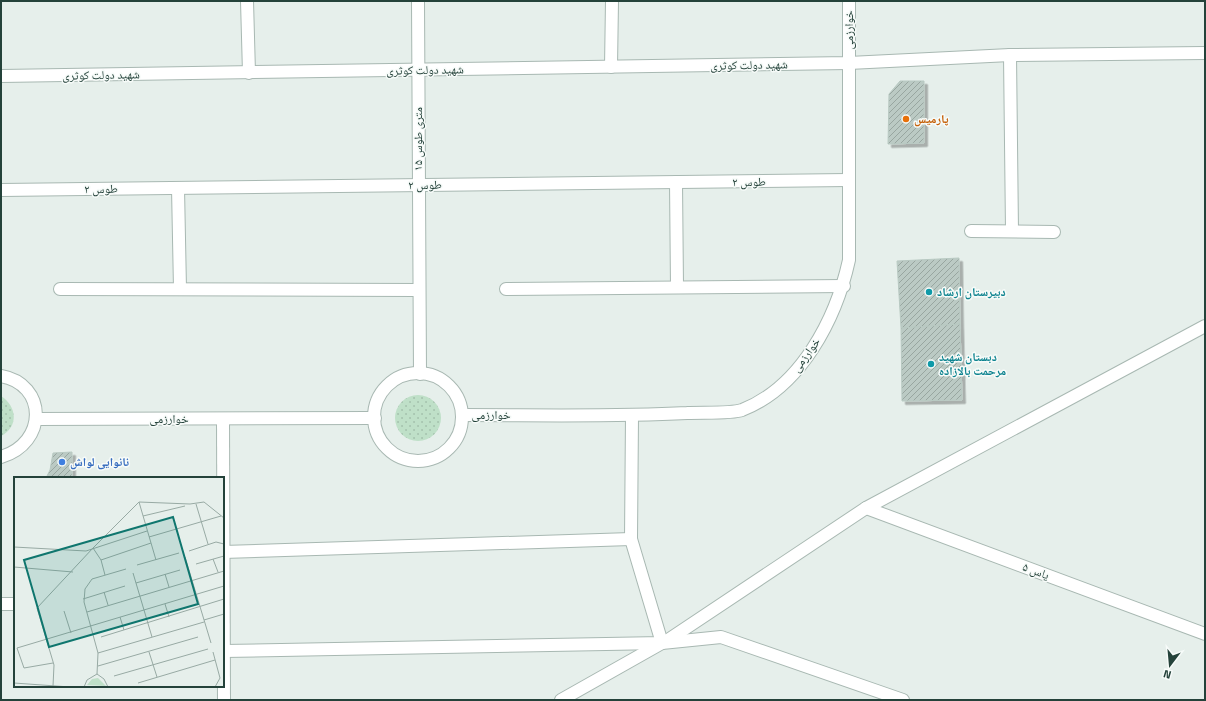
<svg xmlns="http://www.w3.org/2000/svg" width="1206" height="701" font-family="'Titillium Web','Noto Naskh Arabic',sans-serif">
<defs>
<pattern id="grass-dots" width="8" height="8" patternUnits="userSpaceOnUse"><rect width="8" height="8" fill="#bfe0c8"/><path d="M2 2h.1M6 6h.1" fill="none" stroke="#a4c1ad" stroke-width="1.8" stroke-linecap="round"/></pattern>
<pattern id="building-hatch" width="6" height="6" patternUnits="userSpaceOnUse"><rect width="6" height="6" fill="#bbcac4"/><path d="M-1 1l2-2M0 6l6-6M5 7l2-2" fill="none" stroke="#98a6a0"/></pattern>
<filter id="shadow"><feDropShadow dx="3.5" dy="3.5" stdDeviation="0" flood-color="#0004"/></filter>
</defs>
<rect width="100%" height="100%" fill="#e6efeb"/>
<g fill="url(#grass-dots)">
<circle cx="418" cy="418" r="23"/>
<path d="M1,396C17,406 19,427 1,436Z"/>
</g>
<g fill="url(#building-hatch)" stroke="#b8c9c2" filter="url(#shadow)">
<polygon points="900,81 924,81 924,143 888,144 889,94"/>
<polygon points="959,258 960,324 901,328 897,261"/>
<polygon points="960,324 962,400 902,401 901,328"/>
<polygon points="72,452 72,478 46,478 50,470 53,453"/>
</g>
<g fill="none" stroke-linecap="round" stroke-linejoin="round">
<defs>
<g id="minor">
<polyline points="247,1 249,73"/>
<polyline points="418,1 420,374"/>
<polyline points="1010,55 1012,231"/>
<polyline points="611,67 612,1"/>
<polyline points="1,76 849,63 1010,55 1205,53"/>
<polyline points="676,182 677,287"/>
<polyline points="178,188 180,289"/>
<polyline points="1,190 848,180"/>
<polyline points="971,231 1054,232"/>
<polyline points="60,289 419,290"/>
<polyline points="506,289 844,286"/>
<circle cx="418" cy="417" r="44"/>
<path d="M1,376C47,384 48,443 1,457"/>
<path d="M463,415C537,415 612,417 687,413C700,412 731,414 742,410C801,387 836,319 849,260V1"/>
<polyline points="36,419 375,418"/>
<polyline points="223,419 224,700"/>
<polyline points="866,508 1205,634"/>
<polyline points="223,552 631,539"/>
<polyline points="1,604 15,604"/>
<polyline points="665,642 866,508 1205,326"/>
<polyline points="224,651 662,643 721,637 903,700"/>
<polyline points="561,700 662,643 631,539 632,416"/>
</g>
</defs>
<use href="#minor" stroke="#a8b8b2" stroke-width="14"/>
<use href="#minor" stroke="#fff" stroke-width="12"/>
</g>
<circle fill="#e8710a" stroke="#f7fbf9" stroke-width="1.5" cx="906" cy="119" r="4"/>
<g fill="#0f9aa8" stroke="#f7fbf9" stroke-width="1.5">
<circle cx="929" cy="292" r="4"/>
<circle cx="931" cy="364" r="4"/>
</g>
<circle fill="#3f7fe0" stroke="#f7fbf9" stroke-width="1.5" cx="62" cy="462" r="4"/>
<g text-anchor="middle" stroke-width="3" stroke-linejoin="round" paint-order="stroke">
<g font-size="12" fill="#24423a" stroke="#f7fbf9">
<text transform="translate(849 30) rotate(-90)" y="4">خوارزمی</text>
<text transform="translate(749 65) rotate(-1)" y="4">شهید دولت کوثری</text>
<text transform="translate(425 70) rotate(-1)" y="4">شهید دولت کوثری</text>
<text transform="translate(101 75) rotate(-1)" y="4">شهید دولت کوثری</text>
<text transform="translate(418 139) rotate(-90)" y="4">۱۵ متری طوس</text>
<text transform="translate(749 182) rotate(-1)" y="4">طوس ۲</text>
<text transform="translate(425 185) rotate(-1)" y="4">طوس ۲</text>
<text transform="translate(101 189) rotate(-1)" y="4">طوس ۲</text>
<text transform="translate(806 355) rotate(-54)" y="4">خوارزمی</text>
<text x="491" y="419">خوارزمی</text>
<text x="169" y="423">خوارزمی</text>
<text transform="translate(1036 571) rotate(20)" y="4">یاس ۵</text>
</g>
<g font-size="12" font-weight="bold" fill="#c56008" stroke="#f7fbf9" text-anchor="start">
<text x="914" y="123">پارمیس</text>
</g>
<g font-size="12" font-weight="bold" fill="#0d838f" stroke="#f7fbf9" text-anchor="start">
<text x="937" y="296">دبیرستان ارشاد</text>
<text x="939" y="361">دبستان شهید<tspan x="939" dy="14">مرحمت بالازاده</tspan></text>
</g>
<g font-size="12" font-weight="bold" fill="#366cbe" stroke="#f7fbf9" text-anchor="start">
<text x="70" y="466">نانوایی لواش</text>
</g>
</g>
<g transform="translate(14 477)">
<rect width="210" height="210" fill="#e6efeb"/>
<path d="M84,201L92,209L73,208L78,202Z" fill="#bfe0c8"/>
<path fill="none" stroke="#98aaa4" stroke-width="1" d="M125,25L142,83M182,27L194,67M129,39L171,29M135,60L207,39M0,70L72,74L133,54M175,74L202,65L210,67M171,80L197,166M199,82L204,95M87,83L137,66M182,87L210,79M123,88L165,76M0,90L59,95M119,96L138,160M151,97L155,110M91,98L87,83L79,71L125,25L176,27L190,25L210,41M122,106L166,93M90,115L94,128M69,122L111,109M151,127L155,140M50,134L57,156M73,135L210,94M106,140L110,153M190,143L210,137M87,160L210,122M135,175L143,200M199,175L206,201L201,210M84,176L190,145M39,186L10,191L3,171L210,109M84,189L184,160M83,197L84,176L70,125L71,112L78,102L112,92M100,199L194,172M0,206L56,210M124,206L201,183M39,209L40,188L23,131L79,71M70,210L73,203L83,197L90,202L94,210"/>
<path fill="#0f766e" fill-opacity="0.15" stroke="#0f766e" stroke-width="2" d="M159,40L184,127L35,170L10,83Z"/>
<rect width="210" height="210" fill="none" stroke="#24423a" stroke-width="2"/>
</g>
<rect width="1206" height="701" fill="none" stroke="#24423a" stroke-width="4"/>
<g transform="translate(1170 665) rotate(196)" stroke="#f7fbf9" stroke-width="3" paint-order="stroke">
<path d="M0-3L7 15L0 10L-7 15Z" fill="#24423a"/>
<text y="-6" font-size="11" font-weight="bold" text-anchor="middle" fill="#24423a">N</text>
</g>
</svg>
